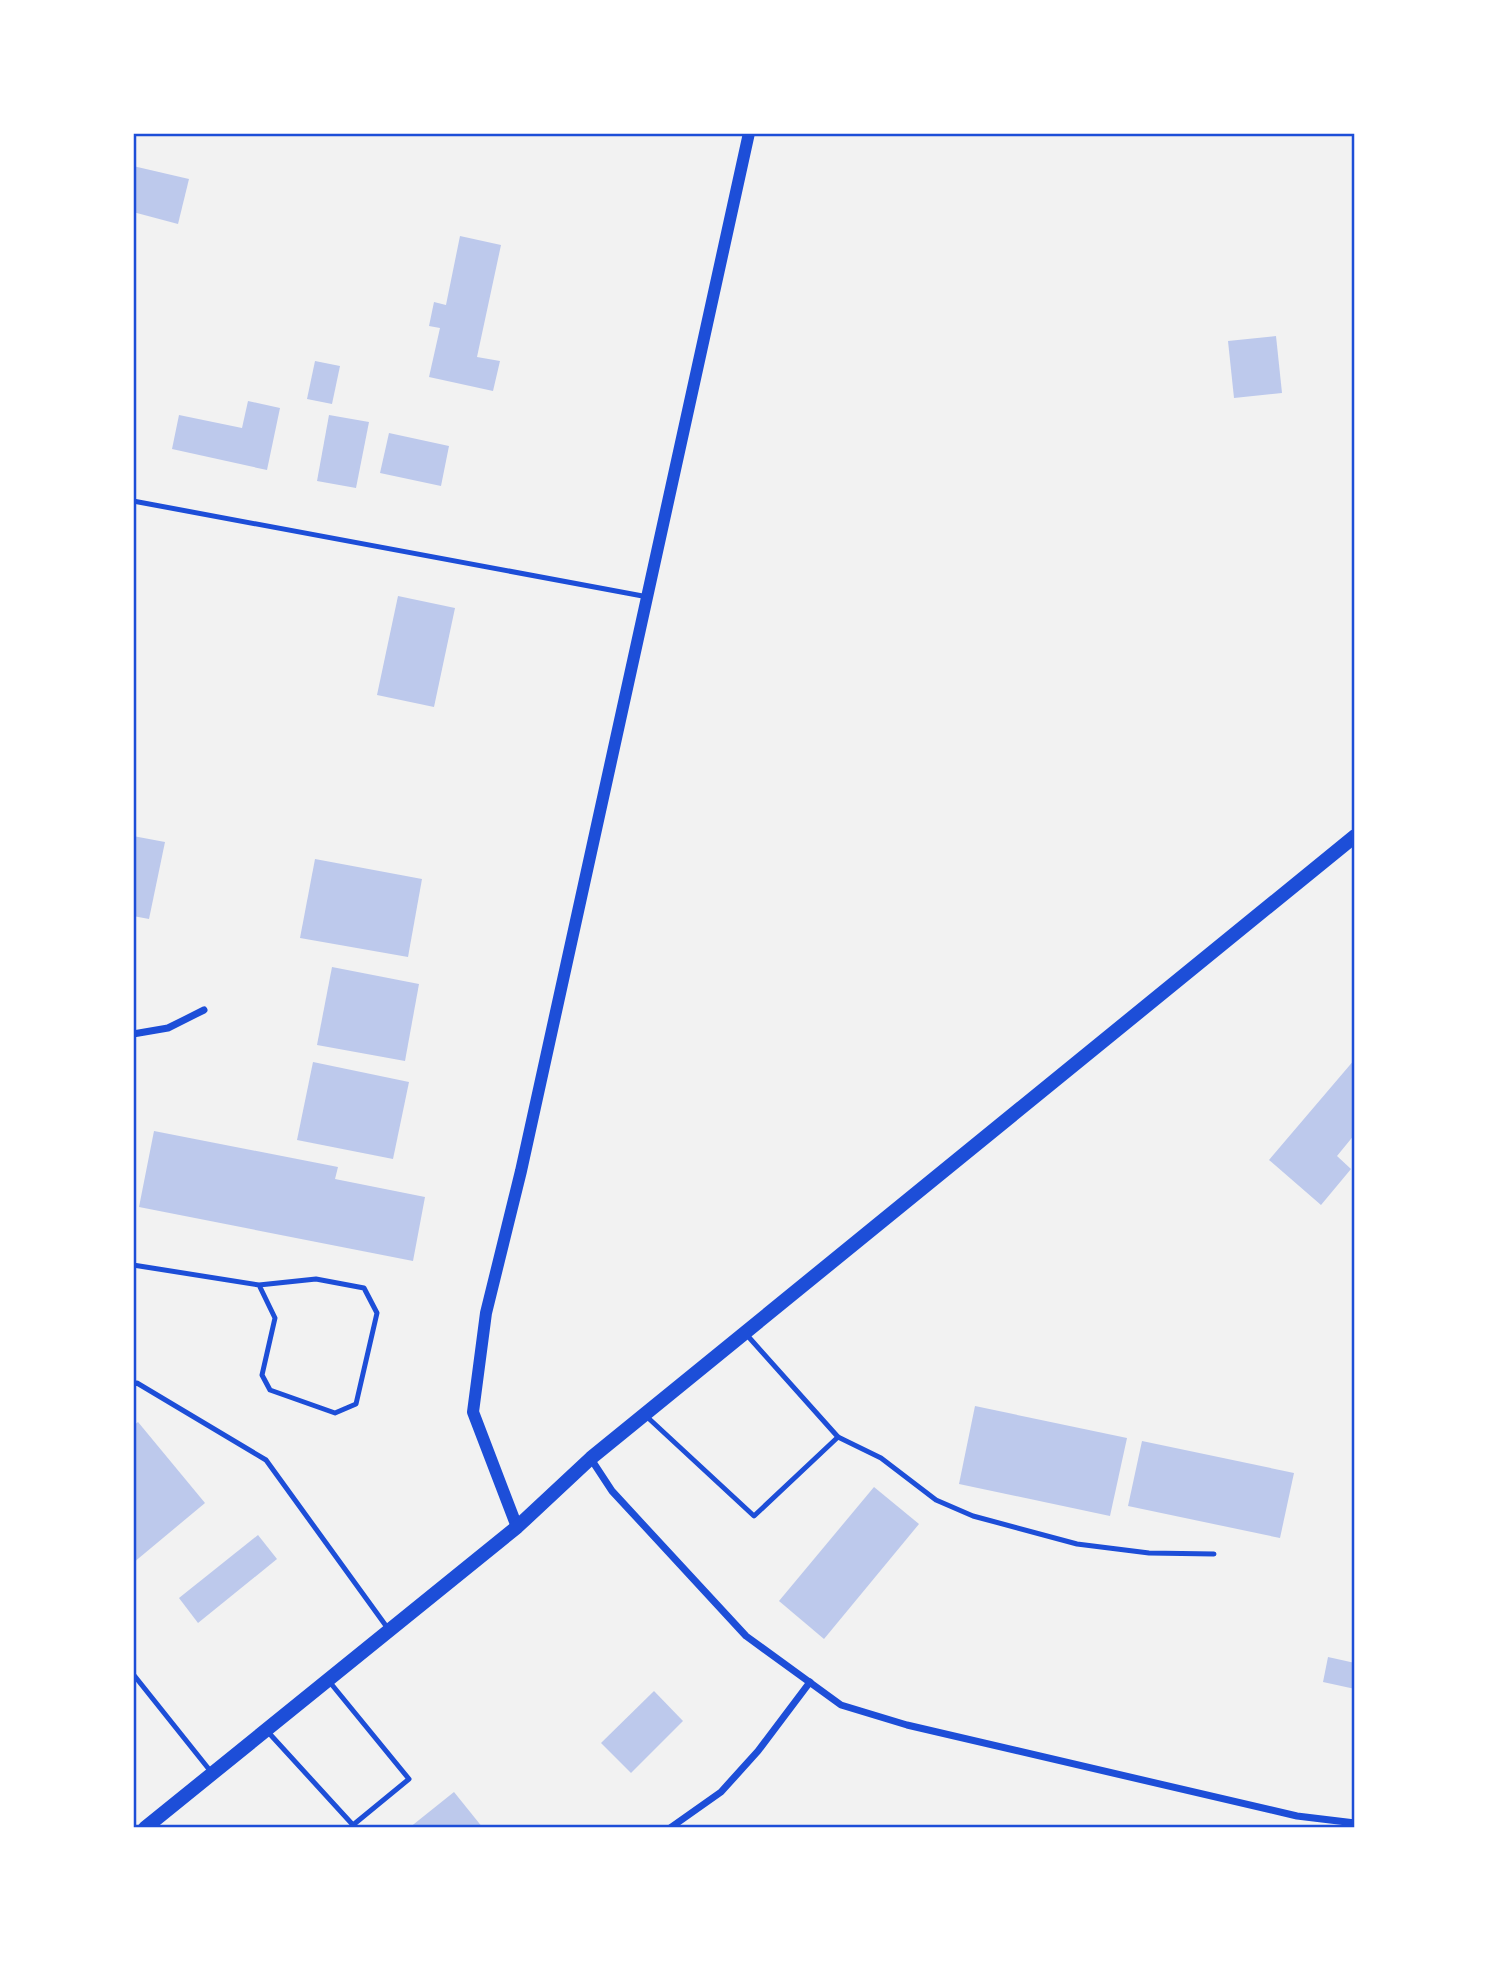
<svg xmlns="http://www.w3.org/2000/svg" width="1488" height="1961" font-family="Poppins,sans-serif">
<rect width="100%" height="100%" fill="#f2f2f2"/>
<g fill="#bdc9ec">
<polygon points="133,166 189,179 178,224 133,212"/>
<polygon points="460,236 501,245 477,357 500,361 493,391 429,377 440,328 429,326 434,302 446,305"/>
<polygon points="1276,336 1282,393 1234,398 1228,341"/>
<polygon points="315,361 340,366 332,404 307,399"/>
<polygon points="248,401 280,408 267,470 172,449 179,415 242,428"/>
<polygon points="329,415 369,422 356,488 317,481"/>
<polygon points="389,433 449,446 441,486 380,473"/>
<polygon points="398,596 455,608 434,707 377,695"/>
<polygon points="133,836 165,842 149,919 133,916"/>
<polygon points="315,859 422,879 408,957 300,938"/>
<polygon points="332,967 419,984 405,1061 317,1045"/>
<polygon points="1355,1059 1355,1134 1337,1156 1351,1169 1321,1205 1269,1160"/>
<polygon points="313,1062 409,1082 393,1159 297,1140"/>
<polygon points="154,1131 338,1167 335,1179 425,1197 413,1261 139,1207"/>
<polygon points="975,1406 1127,1438 1110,1516 959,1484"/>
<polygon points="138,1422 205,1503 133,1563 133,1426"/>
<polygon points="1142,1441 1294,1473 1280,1538 1128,1506"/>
<polygon points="874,1487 919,1524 824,1639 779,1601"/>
<polygon points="258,1535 277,1559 198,1623 179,1598"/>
<polygon points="1328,1657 1355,1663 1355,1689 1323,1682"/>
<polygon points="654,1691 683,1721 631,1773 601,1743"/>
<polygon points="454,1792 483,1828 409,1828"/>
</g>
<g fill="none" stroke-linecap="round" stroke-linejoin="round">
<g stroke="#1d4ed8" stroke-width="5">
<polyline points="133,501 648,597"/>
<polyline points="133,1265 259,1285 316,1279 364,1288 377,1313 356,1404 335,1413 270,1390 262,1375 275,1318 259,1285"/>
<polyline points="133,1384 137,1383 266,1460 389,1630"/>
<polyline points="645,1415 754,1516 838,1437 746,1334"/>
<polyline points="838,1437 881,1458 936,1500 973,1516 1077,1544 1149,1553 1214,1554"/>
<polyline points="133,1674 212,1773"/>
<polyline points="268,1732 353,1825 409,1779 328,1680"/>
</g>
<g stroke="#1d4ed8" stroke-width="7">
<polyline points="133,1034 168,1028 204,1010"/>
<polyline points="591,1459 612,1491 746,1636 841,1705 907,1725 1297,1816 1355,1823"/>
<polyline points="670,1828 721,1792 758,1751 810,1682"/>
</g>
<polyline stroke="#1d4ed8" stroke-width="12" points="517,1527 473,1412 486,1313 521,1171 749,133"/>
<polyline stroke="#1d4ed8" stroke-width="14" points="145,1828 517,1527 591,1458 1355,836"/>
</g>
<rect width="1488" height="1961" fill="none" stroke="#ffffff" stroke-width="270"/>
<rect x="135" y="135" width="1218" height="1691" fill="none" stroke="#1d4ed8" stroke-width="2.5"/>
</svg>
